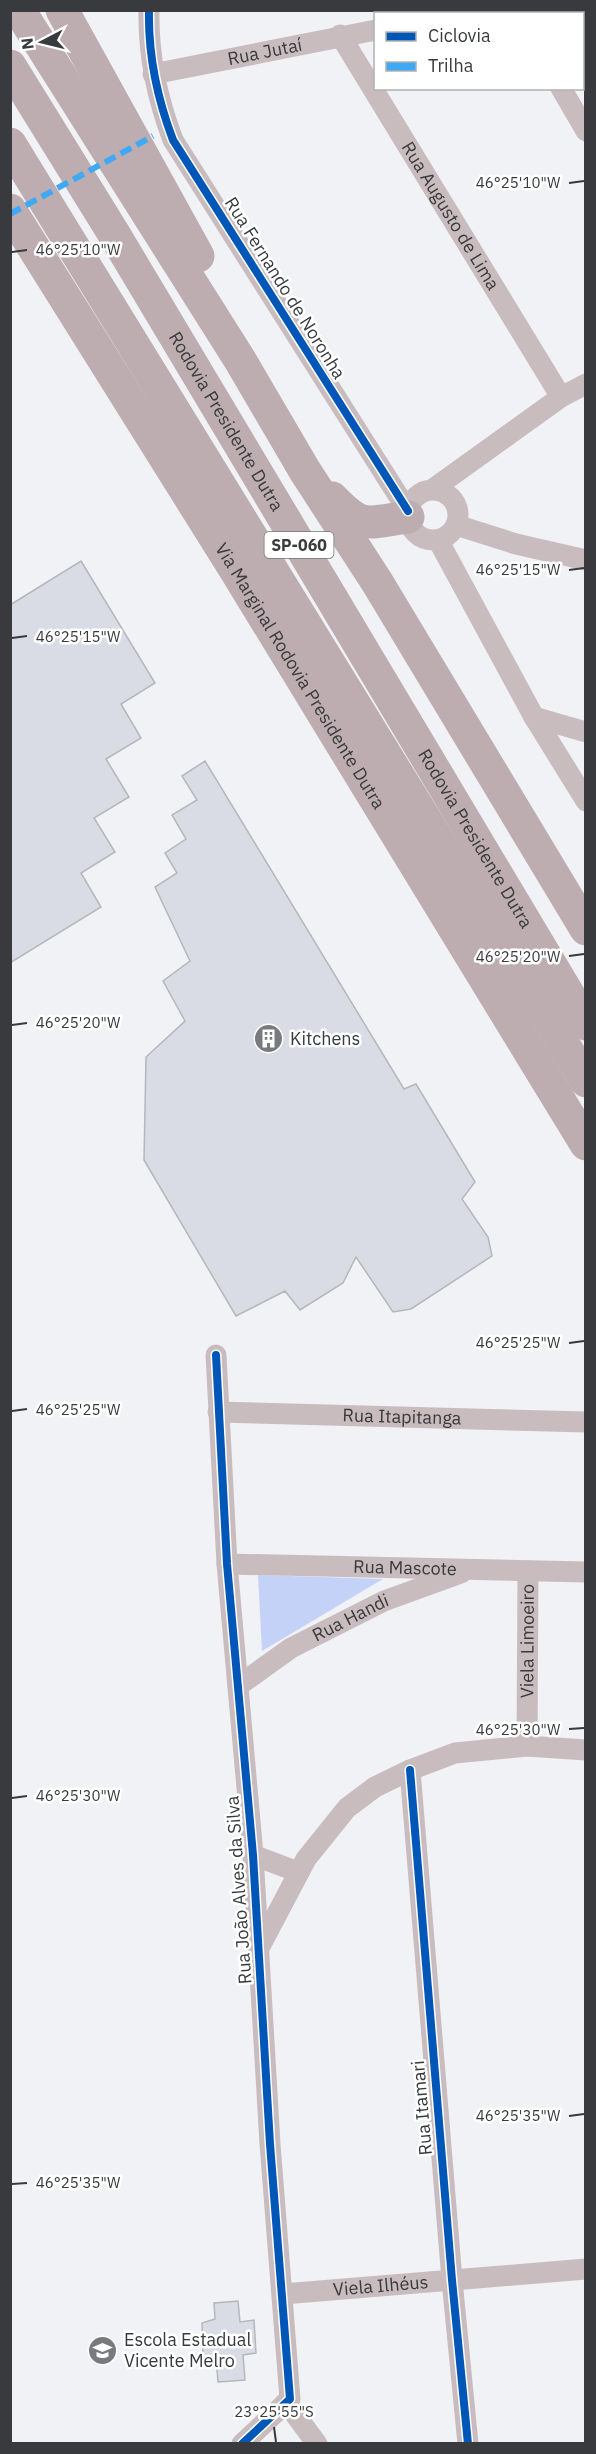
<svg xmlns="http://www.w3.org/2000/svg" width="596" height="2454" font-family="'IBM Plex Sans',sans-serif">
<rect width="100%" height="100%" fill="#f1f2f6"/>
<polygon fill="#c4d2f7" points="258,1575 383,1579 262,1651"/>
<g fill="#d9dce4" stroke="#b6b7ba" stroke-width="1.5">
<polygon points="81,561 155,683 121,704 141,738 106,759 129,797 94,818 115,852 81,873 101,907 10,963 10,605"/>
<polygon points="205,761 404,1089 416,1084 475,1182 462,1199 488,1237 492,1256 411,1309 393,1312 356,1257 343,1283 300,1310 285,1291 236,1316 144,1160 146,1057 185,1021 163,981 190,961 155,887 177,873 165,853 186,839 172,815 197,800 182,776"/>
<polygon points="238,2301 240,2322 254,2320 256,2353 243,2355 245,2380 218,2382 216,2358 203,2358 202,2323 215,2319 214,2303"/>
</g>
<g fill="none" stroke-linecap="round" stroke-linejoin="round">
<g stroke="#c9bcbe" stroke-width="21">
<path d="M149,10C148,56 157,98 173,140L408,511"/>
<polyline points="515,10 516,14"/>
<polyline points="475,14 494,10"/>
<path id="s1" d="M340,35L561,397"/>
<path id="s2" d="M153,74L376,30"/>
<polyline points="561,88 586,131"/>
<polyline points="433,489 561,397 586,384"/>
<circle cx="433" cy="515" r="25"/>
<polyline points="456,525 516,544 586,560"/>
<polyline points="438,540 534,717 586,801"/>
<polyline points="534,717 586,732"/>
<polyline points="216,1355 227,1564 253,1855 270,2144 290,2399 242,2444"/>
<path id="s3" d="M218,1412L586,1422"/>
<path id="s4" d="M227,1564L586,1572"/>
<path id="s5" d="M238,1686L291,1648L384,1601L461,1573"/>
<path id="s6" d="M527,1746L528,1571"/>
<polyline points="410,1770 452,2280 468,2444"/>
<polyline points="253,1855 298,1872"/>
<polyline points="259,1948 306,1859 347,1808 375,1787 410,1770 455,1753 527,1746 586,1750"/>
<path id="s7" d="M283,2294L586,2269"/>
<polyline points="286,2402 317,2444"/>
</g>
<g stroke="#beadb0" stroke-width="33">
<polyline points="19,10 240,360 305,471 377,582 586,929"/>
<polyline points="62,10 198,256"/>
<path id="s8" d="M10,66L114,234L586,1024"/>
<polyline points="10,144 586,1081"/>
<path id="s9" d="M10,210L236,571L586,1144"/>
<path d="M332,498C363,530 366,523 408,517"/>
</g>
<polyline stroke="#3fa9f5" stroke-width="6" stroke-dasharray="12 6" stroke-linecap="butt" points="10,214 153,136"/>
<defs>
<g id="cycleway">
<path d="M149,10C148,56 157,98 173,140L408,511"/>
<polyline points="216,1355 227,1564 253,1855 270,2144 290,2399 242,2444"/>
<polyline points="410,1770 452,2280 468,2444"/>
</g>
</defs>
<use href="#cycleway" stroke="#fefffe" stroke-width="11"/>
<use href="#cycleway" stroke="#0057b8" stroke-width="8"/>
</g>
<path fill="none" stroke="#393a3d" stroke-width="2" d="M569,183L584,181M12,252L27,250M569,570L584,568M12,638L27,636M569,956L584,954M12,1025L27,1023M569,1343L584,1341M12,1411L27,1409M569,1729L584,1728M12,1798L27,1796M569,2116L584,2114M12,2184L27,2183M274,2427L276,2442"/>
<defs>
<symbol id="building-disc" viewBox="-11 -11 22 22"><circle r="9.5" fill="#797a7e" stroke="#fefffe"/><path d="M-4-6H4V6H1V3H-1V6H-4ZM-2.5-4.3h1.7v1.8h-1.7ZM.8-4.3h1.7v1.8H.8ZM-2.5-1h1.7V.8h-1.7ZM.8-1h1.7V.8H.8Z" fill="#fff"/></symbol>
<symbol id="school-disc" viewBox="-11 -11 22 22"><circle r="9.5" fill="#797a7e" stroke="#fefffe"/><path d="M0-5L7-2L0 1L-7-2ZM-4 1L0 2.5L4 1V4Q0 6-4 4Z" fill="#fff"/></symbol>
</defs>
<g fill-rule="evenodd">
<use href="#building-disc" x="252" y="1022" width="33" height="33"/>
<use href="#school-disc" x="86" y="2334" width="33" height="33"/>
</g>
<g text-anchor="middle" stroke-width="5" stroke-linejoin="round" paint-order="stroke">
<rect fill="#fefffe" stroke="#747577" stroke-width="1.5" x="264.5" y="532" width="69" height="26" rx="4.5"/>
<g font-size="16" font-weight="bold" fill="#393a3d">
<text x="299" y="551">SP-060</text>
</g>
<g font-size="18" fill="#393a3d" stroke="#fefffe">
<text dy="6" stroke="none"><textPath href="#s2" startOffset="114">Rua Jutaí</textPath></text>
<text dy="6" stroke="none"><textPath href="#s1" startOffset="212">Rua Augusto de Lima</textPath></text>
<text transform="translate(285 288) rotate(58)" y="6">Rua Fernando de Noronha</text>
<text dy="6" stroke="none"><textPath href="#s8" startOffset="416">Rodovia Presidente Dutra</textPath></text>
<text dy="6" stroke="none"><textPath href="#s9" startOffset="549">Via Marginal Rodovia Presidente Dutra</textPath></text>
<text dy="6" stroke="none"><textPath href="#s8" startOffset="902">Rodovia Presidente Dutra</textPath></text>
<text dy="6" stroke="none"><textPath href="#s3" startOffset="184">Rua Itapitanga</textPath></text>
<text dy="6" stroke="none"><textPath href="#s4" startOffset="178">Rua Mascote</textPath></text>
<text dy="6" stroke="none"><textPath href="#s5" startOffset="132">Rua Handi</textPath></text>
<text dy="6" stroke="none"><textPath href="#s6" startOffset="105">Viela Limoeiro</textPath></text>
<text transform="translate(239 1890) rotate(-94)" y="6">Rua João Alves da Silva</text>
<text transform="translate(422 2108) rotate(-95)" y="6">Rua Itamari</text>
<text dy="6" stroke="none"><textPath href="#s7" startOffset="98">Viela Ilhéus</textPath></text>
</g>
<g font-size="18" fill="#393a3d" stroke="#fefffe" text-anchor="start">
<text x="290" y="1045">Kitchens</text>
<text x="124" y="2346">Escola Estadual<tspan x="124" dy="21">Vicente Melro</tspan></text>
</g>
</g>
<g font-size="15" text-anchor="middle" fill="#393a3d" stroke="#fefffe" stroke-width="5" stroke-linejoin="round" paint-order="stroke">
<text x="518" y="188">46°25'10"W</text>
<text x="78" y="255">46°25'10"W</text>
<text x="518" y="575">46°25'15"W</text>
<text x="78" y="642">46°25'15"W</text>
<text x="518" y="962">46°25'20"W</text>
<text x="78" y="1028">46°25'20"W</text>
<text x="518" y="1348">46°25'25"W</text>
<text x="78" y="1415">46°25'25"W</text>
<text x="518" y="1735">46°25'30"W</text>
<text x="78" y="1801">46°25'30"W</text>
<text x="518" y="2121">46°25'35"W</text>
<text x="78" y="2188">46°25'35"W</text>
<text x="274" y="2417">23°25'55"S</text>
</g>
<rect width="596" height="2454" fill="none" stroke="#393a3d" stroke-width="24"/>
<rect x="374" y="12" width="210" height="78" fill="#fefffe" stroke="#afb0b1" stroke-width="1.5"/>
<rect x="386" y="32" width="30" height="9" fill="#0057b8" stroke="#afb0b1" stroke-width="1.5"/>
<text x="428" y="42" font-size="18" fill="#393a3d">Ciclovia</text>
<rect x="386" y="62" width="30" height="9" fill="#3fa9f5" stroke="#afb0b1" stroke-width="1.5"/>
<text x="428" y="72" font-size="18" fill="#393a3d">Trilha</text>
<g transform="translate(42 42) rotate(263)" stroke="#fefffe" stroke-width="4.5" paint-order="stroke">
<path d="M0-4.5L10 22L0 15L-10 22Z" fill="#393a3d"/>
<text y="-9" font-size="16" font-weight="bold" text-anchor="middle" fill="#393a3d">N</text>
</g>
</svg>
